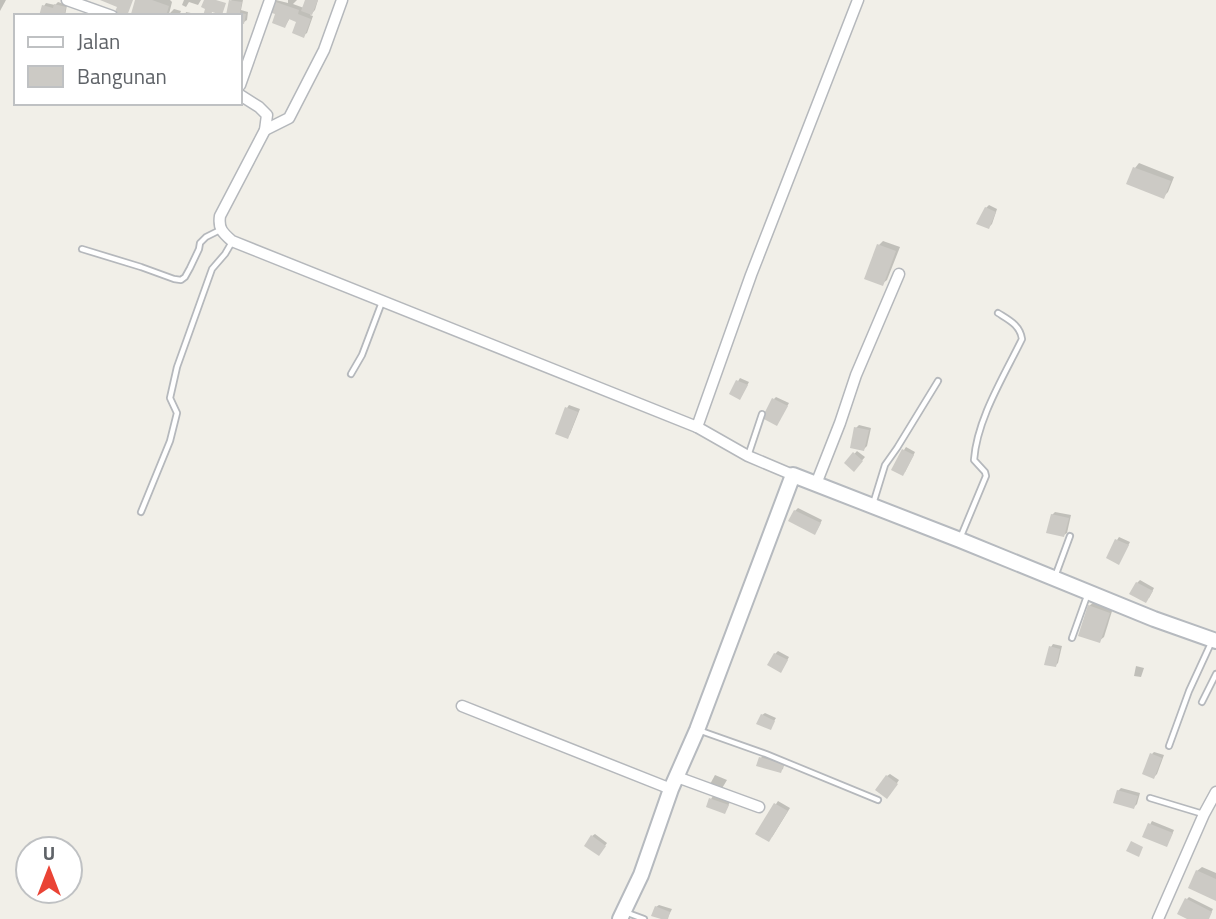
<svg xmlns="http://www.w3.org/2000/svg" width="1216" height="919" font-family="'Titillium Web',sans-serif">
<rect width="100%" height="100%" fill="#f1efe8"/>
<g fill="#0003">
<polygon points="0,0 6,0 0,11"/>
<polygon points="137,0 170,0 172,2 169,14 174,9 181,11 179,16 141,16"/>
<polygon points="184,0 201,0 198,5 189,2 186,7 182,5"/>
<polygon points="231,0 243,0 241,10 248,12 247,20 244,22 240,22 240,16"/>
<polygon points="276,0 288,3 288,0 297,0 293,4 304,8 306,0 318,0 315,10 310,15 313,16 307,33 304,35 298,21 290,18 285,26 277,13 274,1"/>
<polygon points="58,2 67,5 65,16 41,16 44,6 46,3 55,5"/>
<polygon points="186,12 196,14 195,16 185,16"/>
<polygon points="1139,163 1174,177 1168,192 1163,197 1135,168"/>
<polygon points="989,205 997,209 992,224 989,227 986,208"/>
<polygon points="883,241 900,247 887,280 882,284 879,245"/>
<polygon points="740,378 749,382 742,395 731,393"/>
<polygon points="776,397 789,403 777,424 774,399"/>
<polygon points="569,405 580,409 570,434 567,437 567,408"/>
<polygon points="859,425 871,428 867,446 864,449 856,428"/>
<polygon points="906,447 915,452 905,472 904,450"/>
<polygon points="857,451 865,457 854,470 846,463"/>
<polygon points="798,508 822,520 817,530 795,511"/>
<polygon points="1055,512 1071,515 1067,533 1064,535 1052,515"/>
<polygon points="1119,537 1130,542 1119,563 1117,540"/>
<polygon points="1140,580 1154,588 1149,598 1137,583"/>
<polygon points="1094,602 1113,608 1104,637 1099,641 1089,606"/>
<polygon points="1053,644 1062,646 1058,663 1055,666 1051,647"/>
<polygon points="778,651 789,657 783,668 775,654"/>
<polygon points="1136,666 1144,668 1141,677 1134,676"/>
<polygon points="765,713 776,718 770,728 762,715"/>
<polygon points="1154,752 1164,755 1157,774 1154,777 1152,754"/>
<polygon points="763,755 785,761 783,769 780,771 761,758"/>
<polygon points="890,774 899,780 890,794 887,776"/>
<polygon points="715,775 727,780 721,790 709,786"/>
<polygon points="1121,788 1140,793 1137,804 1134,807 1118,791"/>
<polygon points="713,796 730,802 725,812 711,799"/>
<polygon points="778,801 790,808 772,837 776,804"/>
<polygon points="1152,821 1174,830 1167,845 1144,836"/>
<polygon points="595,834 607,843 601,851 592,836"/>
<polygon points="1202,867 1216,873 1216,899 1197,871"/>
<polygon points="1189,897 1213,909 1208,919 1190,919 1186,900"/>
<polygon points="659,905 672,909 667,919 656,907"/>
</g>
<g fill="#cccac5">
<polygon points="100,0 133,0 127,16 114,14 117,7"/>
<polygon points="135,0 152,0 169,6 166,16 136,16 131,14"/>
<polygon points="204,0 216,0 226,3 222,15 212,12 211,16 203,16 205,9 201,7"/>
<polygon points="229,0 242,2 240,13 246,14 244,24 240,23 240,16 226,15"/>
<polygon points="305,0 318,0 312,15 301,11"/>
<polygon points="273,1 299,10 298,14 311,19 304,38 292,33 296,22 289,19 285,28 272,23 275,14 269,12"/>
<polygon points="54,4 66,7 64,16 39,16 42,5 53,8"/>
<polygon points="1133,167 1171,181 1164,199 1126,184"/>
<polygon points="985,207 996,212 989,229 976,224"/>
<polygon points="877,244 896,251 883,286 864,279"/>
<polygon points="736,380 748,385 740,400 729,394"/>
<polygon points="772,398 788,406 777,426 762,418"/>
<polygon points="565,407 578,412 568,439 555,434"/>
<polygon points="854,427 869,430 864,451 850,448"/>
<polygon points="902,449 914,455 903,476 891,470"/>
<polygon points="853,452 863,461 854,472 844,463"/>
<polygon points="794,510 821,523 815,535 788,521"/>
<polygon points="1051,514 1069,518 1064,537 1046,533"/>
<polygon points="1115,539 1129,545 1119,565 1106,558"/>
<polygon points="1136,582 1153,591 1146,603 1129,594"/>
<polygon points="1088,605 1110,613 1100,643 1078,636"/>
<polygon points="1049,646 1060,649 1056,667 1044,665"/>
<polygon points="774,653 788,660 781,673 767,665"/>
<polygon points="761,714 775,721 771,730 756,724"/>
<polygon points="1150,753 1162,758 1154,779 1142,774"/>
<polygon points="759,757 784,764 781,773 756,766"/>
<polygon points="886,775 898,784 887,799 875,790"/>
<polygon points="1117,790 1138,796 1134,809 1113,803"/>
<polygon points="709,798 729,805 725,814 706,807"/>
<polygon points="774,803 788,811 769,842 755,834"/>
<polygon points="1148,823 1173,833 1167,847 1142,837"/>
<polygon points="591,835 606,846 599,856 584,846"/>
<polygon points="1131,841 1143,847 1139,857 1126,851"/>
<polygon points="1196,870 1216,879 1216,901 1188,888"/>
<polygon points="1185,898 1212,912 1209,919 1187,919 1177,914"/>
<polygon points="655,906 670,912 668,919 661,919 651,916"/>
</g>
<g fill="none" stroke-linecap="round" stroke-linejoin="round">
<defs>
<g id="lane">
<polyline points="82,249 141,267 174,279 181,280 185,277 190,268 199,249 200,243 206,237 220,230"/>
<polyline points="351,374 362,355 382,302"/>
<polyline points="748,456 762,414"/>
<polyline points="873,504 885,465 897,448 938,381"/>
<polyline points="141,512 170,441 177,413 170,398 177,367 212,269 225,254 232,242"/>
<path d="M961,536L986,476L985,472L974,460C977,419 1004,376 1022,339C1020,325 1009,320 998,313"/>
<polyline points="1056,574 1070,536"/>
<polyline points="1072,638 1087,596"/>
<polyline points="1202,702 1216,674"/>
<polyline points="701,731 766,754 878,800"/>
<polyline points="1169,746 1189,691 1212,641"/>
<polyline points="1150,798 1203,814"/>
<polyline points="625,912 644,919"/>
</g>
<g id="street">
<polyline points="67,0 112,16"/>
<polyline points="240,85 270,0"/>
<path d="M240,95L259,107L267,115L265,130L220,216C218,229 223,233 232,241L697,427L748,456L793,475"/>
<polyline points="265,130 289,118 324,50 342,0"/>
<polyline points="697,427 751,275 858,0"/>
<polyline points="816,484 840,423 856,375 899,274"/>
<polyline points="462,706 671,789"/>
<polyline points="677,777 759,807"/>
<polyline points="1158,919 1204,814 1216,792"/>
</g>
<polyline id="secondary" points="620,919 641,875 671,789 697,730 793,475 960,540 1154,619 1216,641"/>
</defs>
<use href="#lane" stroke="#b5b8bc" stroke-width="8"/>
<use href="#street" stroke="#b5b8bc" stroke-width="13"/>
<use href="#secondary" stroke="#b6babf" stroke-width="18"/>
<use href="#lane" stroke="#fff" stroke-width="4.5"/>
<use href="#street" stroke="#fff" stroke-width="10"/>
<use href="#secondary" stroke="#fff" stroke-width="14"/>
</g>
<rect x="14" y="14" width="228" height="91" fill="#ffffff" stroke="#bfc1c3" stroke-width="2"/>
<rect x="28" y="37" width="35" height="10" fill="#ffffff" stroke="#bfc1c3" stroke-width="2"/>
<text x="77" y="49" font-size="21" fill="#5f6368">Jalan</text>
<rect x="28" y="66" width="35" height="21" fill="#cccac5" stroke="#bfc1c3" stroke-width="2"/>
<text x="77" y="84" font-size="21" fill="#5f6368">Bangunan</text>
<g transform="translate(49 870)"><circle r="33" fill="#ffffff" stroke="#bfc1c3" stroke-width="2"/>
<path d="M0-5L12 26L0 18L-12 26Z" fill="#ea4335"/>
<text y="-10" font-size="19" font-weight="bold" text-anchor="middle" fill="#5f6368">U</text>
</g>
</svg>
